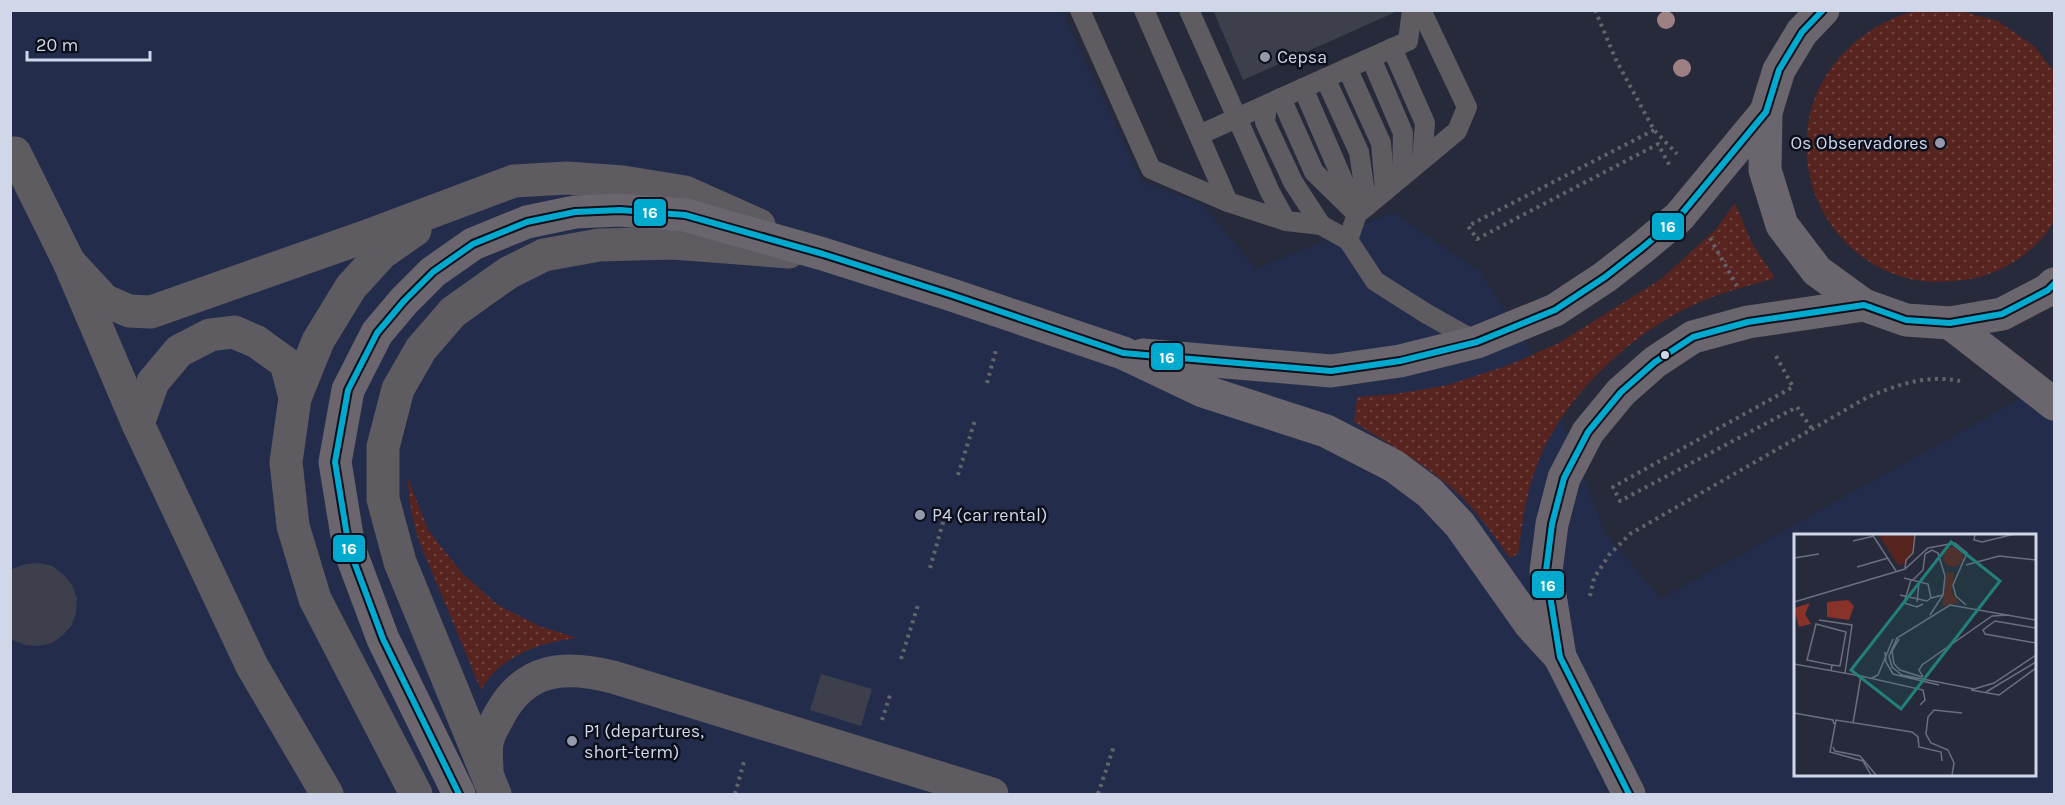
<svg xmlns="http://www.w3.org/2000/svg" width="2065" height="805" font-family="Karla,sans-serif">
<defs>
<pattern id="grass-dots" width="8" height="8" patternUnits="userSpaceOnUse" patternTransform="scale(1.5)"><rect width="8" height="8" fill="#572420"/><path d="M2 2h.1M6 6h.1" fill="none" stroke="#6e4340" stroke-width="1.8" stroke-linecap="round"/></pattern>
</defs>
<rect width="100%" height="100%" fill="#262a3a"/>
<path fill="#232d4b" fill-rule="evenodd" d="M10,11H1062L1142,181L1202,204L1256,269L1393,212L1480,272L1543,370L1605,533L1661,599L2054,380V794H11ZM1795,535H2034V774H1795Z"/>
<g fill="url(#grass-dots)">
<path d="M1957,10L1998,21L2034,46L2054,71V222C2035,253 1998,277 1962,280C1940,283 1916,283 1894,274C1799,238 1775,111 1853,44C1869,30 1890,17 1912,12C1926,10 1943,10 1957,10Z"/>
<path d="M1735,203L1752,243L1775,278C1748,286 1719,293 1693,305C1629,335 1562,398 1537,465C1526,494 1522,523 1518,554L1510,558C1491,532 1472,504 1447,484C1418,460 1385,442 1354,422L1357,397L1395,394L1448,385L1509,365L1559,343L1661,279L1716,229Z"/>
<path d="M407,476L428,530L462,573L498,605L539,626L577,638C539,643 501,655 481,690L417,536L411,510Z"/>
</g>
<g fill="#3e3f4c">
<polygon points="1213,10 1400,10 1243,80"/>
<polygon points="39,563 52,566 63,574 72,585 77,598 76,612 72,625 63,635 52,643 38,646 25,645 10,639 10,570 25,564"/>
<polygon points="821,674 872,689 861,726 810,710"/>
</g>
<g fill="none" stroke-linecap="round" stroke-linejoin="round">
<g stroke="#64636a" stroke-width="4" stroke-dasharray="3 4.5" stroke-linecap="butt">
<polyline points="1595,10 1616,60 1654,130 1677,154"/>
<polyline points="1654,130 1468,226 1477,239 1658,144 1671,168"/>
<polyline points="1710,238 1737,286"/>
<polyline points="1776,356 1793,387 1613,487 1620,501 1797,407 1812,429"/>
<polyline points="987,383 996,350"/>
<polyline points="958,475 975,420"/>
<polyline points="930,568 946,512"/>
<path d="M1590,596L1594,578L1609,555L1630,534L1866,398C1896,385 1927,374 1960,381"/>
<polyline points="901,659 919,602"/>
<polyline points="882,720 890,695"/>
<polyline points="735,794 745,758"/>
<polyline points="1098,794 1114,746"/>
</g>
<g stroke="#5e5b61" stroke-width="20">
<polyline points="1080,10 1151,169 1228,202"/>
<polyline points="1144,10 1228,202 1286,221"/>
<polyline points="1189,10 1270,192 1286,221 1321,225 1348,240"/>
<polyline points="1421,10 1467,107 1457,131 1357,214 1348,240 1375,281 1427,314 1477,342"/>
<polyline points="1392,48 1425,123 1422,160"/>
<polyline points="1371,58 1403,133 1402,177"/>
<polyline points="1347,68 1381,143 1385,191"/>
<polyline points="1325,78 1359,152 1367,206"/>
<polyline points="1303,88 1354,206"/>
<polyline points="1281,98 1314,172 1357,214"/>
<polyline points="1267,105 1265,122 1293,182 1321,225"/>
<polyline points="1199,135 1408,41 1412,10"/>
</g>
<g stroke="#5e5b61" stroke-width="33">
<polyline points="15,153 69,262 138,424 252,666 327,794"/>
<polyline points="415,230 382,253 351,287 318,341 295,398 286,462 293,526 315,599 416,794"/>
<polyline points="69,262 104,300 129,311 151,312 367,236 514,181 567,178 623,182 685,192 759,225"/>
<polyline points="138,424 153,382 179,351 210,335 234,332 257,342 286,363 295,398"/>
<path d="M487,772C487,762 485,748 488,739C490,731 496,722 500,714C526,667 565,665 613,677L992,794"/>
<polyline points="495,794 400,562 383,499 383,447 398,389 421,349 453,312 508,273 544,255 599,245 673,243 789,252"/>
</g>
<g stroke="#6b666d" stroke-width="33">
<polyline points="1823,10 1802,32 1779,70 1766,112 1765,170 1782,225 1817,271 1864,305 1906,320 1950,323 2002,314 2048,290 2054,284"/>
<polyline points="1950,323 2054,404"/>
<polyline points="1143,355 1331,371 1400,361 1477,342 1555,310 1605,277 1642,248 1679,217 1766,112"/>
<polyline points="1560,657 1546,571 1552,524 1564,478 1588,432 1621,392 1655,362 1693,337 1748,322 1864,305"/>
<polyline points="459,794 383,639 349,548 335,462 348,390 377,333 404,301 433,272 473,244 527,222 575,212 620,210 685,215 823,254 949,294 1123,353 1203,391 1326,431 1394,466 1430,493 1460,525 1530,624 1560,657 1629,794"/>
</g>
<defs>
<g id="bus-1">
<polyline points="459,794 383,639 349,548 335,462 348,390 377,333 404,301 433,272 473,244 527,222 575,212 620,210 685,215 823,254 949,294 1123,353 1331,371 1400,361 1477,342 1555,310 1605,277 1642,248 1679,217 1766,112 1779,70 1802,32 1823,10"/>
<polyline points="1629,794 1560,657 1546,571 1552,524 1564,478 1588,432 1621,392 1655,362 1693,337 1748,322 1864,305 1906,320 1950,323 2002,314 2048,290 2054,284"/>
</g>
</defs>
<use href="#bus-1" stroke="#0c101c" stroke-width="10"/>
<use href="#bus-1" stroke="#00a9ce" stroke-width="6"/>
</g>
<g fill="#9d8082">
<circle cx="1666" cy="20" r="9"/>
<circle cx="1682" cy="68" r="9"/>
</g>
<g fill="#949aac" stroke="#0c101c" stroke-width="2">
<circle cx="1265" cy="57" r="6"/>
<circle cx="1940" cy="143" r="6"/>
<circle cx="920" cy="515" r="6"/>
<circle cx="572" cy="741" r="6"/>
</g>
<circle fill="#d0d7e9" stroke="#0c101c" stroke-width="2" cx="1665" cy="355" r="5"/>
<g text-anchor="middle" stroke-width="5" stroke-linejoin="round" paint-order="stroke">
<g font-size="18" fill="#d0d7e9" stroke="#0c101c" text-anchor="start">
<text x="1277" y="63">Cepsa</text>
<text x="1928" y="149" text-anchor="end">Os Observadores</text>
<text x="932" y="521">P4 (car rental)</text>
<text x="584" y="737">P1 (departures,<tspan x="584" dy="21">short-term)</tspan></text>
</g>
</g>
<g transform="translate(1794 534)">
<rect width="242" height="242" fill="#262a3a"/>
<path d="M84,0H121L119,19L111,30L104,31ZM149 23a10 10 0 1 1 20 0a10 10 0 1 1-20 0ZM153,38L160,39L158,58L165,69L148,72Z" fill="#572420"/>
<path d="M54,66L60,72L55,86L33,83V68ZM16,69L11,80L17,90L5,93L0,74Z" fill="#88322a"/>
<path fill="none" stroke="#6a6f80" stroke-width="1.5" d="M78,0L102,37M181,0L180,6L188,8L221,0M59,7L80,2M131,20L138,16L144,19L151,42L149,61L136,81M0,24L25,20M172,31L205,22L242,26M63,33L94,24M111,34L112,26L119,19L121,0M110,44L134,50L137,64L149,61M117,46L110,69L123,73L129,70M119,46L129,36L131,20M106,61L133,67L137,64M0,68L111,35L134,14L161,9L173,19L159,51L162,62L172,71M123,68L125,49M25,86L58,91L51,139M242,86L156,71L103,104L95,122L98,133L108,141L180,155L200,149L242,121M242,94L201,87L189,96L191,100L242,109M105,105L98,117L100,130L106,136L128,143M91,118L92,128L99,140L145,151M0,130L67,142L59,189M37,137L38,131L13,126L22,90L52,98L46,132L38,131M67,142L129,156L131,166L126,171M129,143L125,136L128,131L198,82L215,81M78,144L84,141L99,105M177,156L205,161L242,134M192,158L242,128M0,179L39,186L40,190M39,213L41,217L66,222L82,241M77,241L69,227L36,218L42,186L118,198L124,203L125,213L147,218L148,227M158,241L160,229L154,216L137,209L132,200L134,183L140,176L168,179"/>
<path fill="#22807a" fill-opacity="0.15" stroke="#22807a" stroke-width="3" d="M157,8L206,47L107,175L57,136Z"/>
<rect width="242" height="242" fill="none" stroke="#d0d7e9" stroke-width="3"/>
</g>
<g stroke="#0c101c" stroke-width="2">
<rect x="633" y="198" width="34" height="29" rx="6" fill="#00a9ce"/>
<rect x="1651" y="212" width="34" height="29" rx="6" fill="#00a9ce"/>
<rect x="1150" y="342" width="34" height="29" rx="6" fill="#00a9ce"/>
<rect x="332" y="534" width="34" height="29" rx="6" fill="#00a9ce"/>
<rect x="1531" y="570" width="34" height="29" rx="6" fill="#00a9ce"/>
</g>
<g font-size="16" text-anchor="middle" font-weight="bold" fill="#fff">
<text x="650" y="218">16</text>
<text x="1668" y="232">16</text>
<text x="1167" y="363">16</text>
<text x="349" y="554">16</text>
<text x="1548" y="591">16</text>
</g>
<rect width="2065" height="805" fill="none" stroke="#d0d7e9" stroke-width="24"/>
<path d="M27 51v9h123v-9" fill="none" stroke="#d0d7e9" stroke-width="3"/>
<text x="36" y="51" font-size="18" fill="#d0d7e9" stroke="#0c101c" stroke-width="4.5" paint-order="stroke">20 m</text>
</svg>
